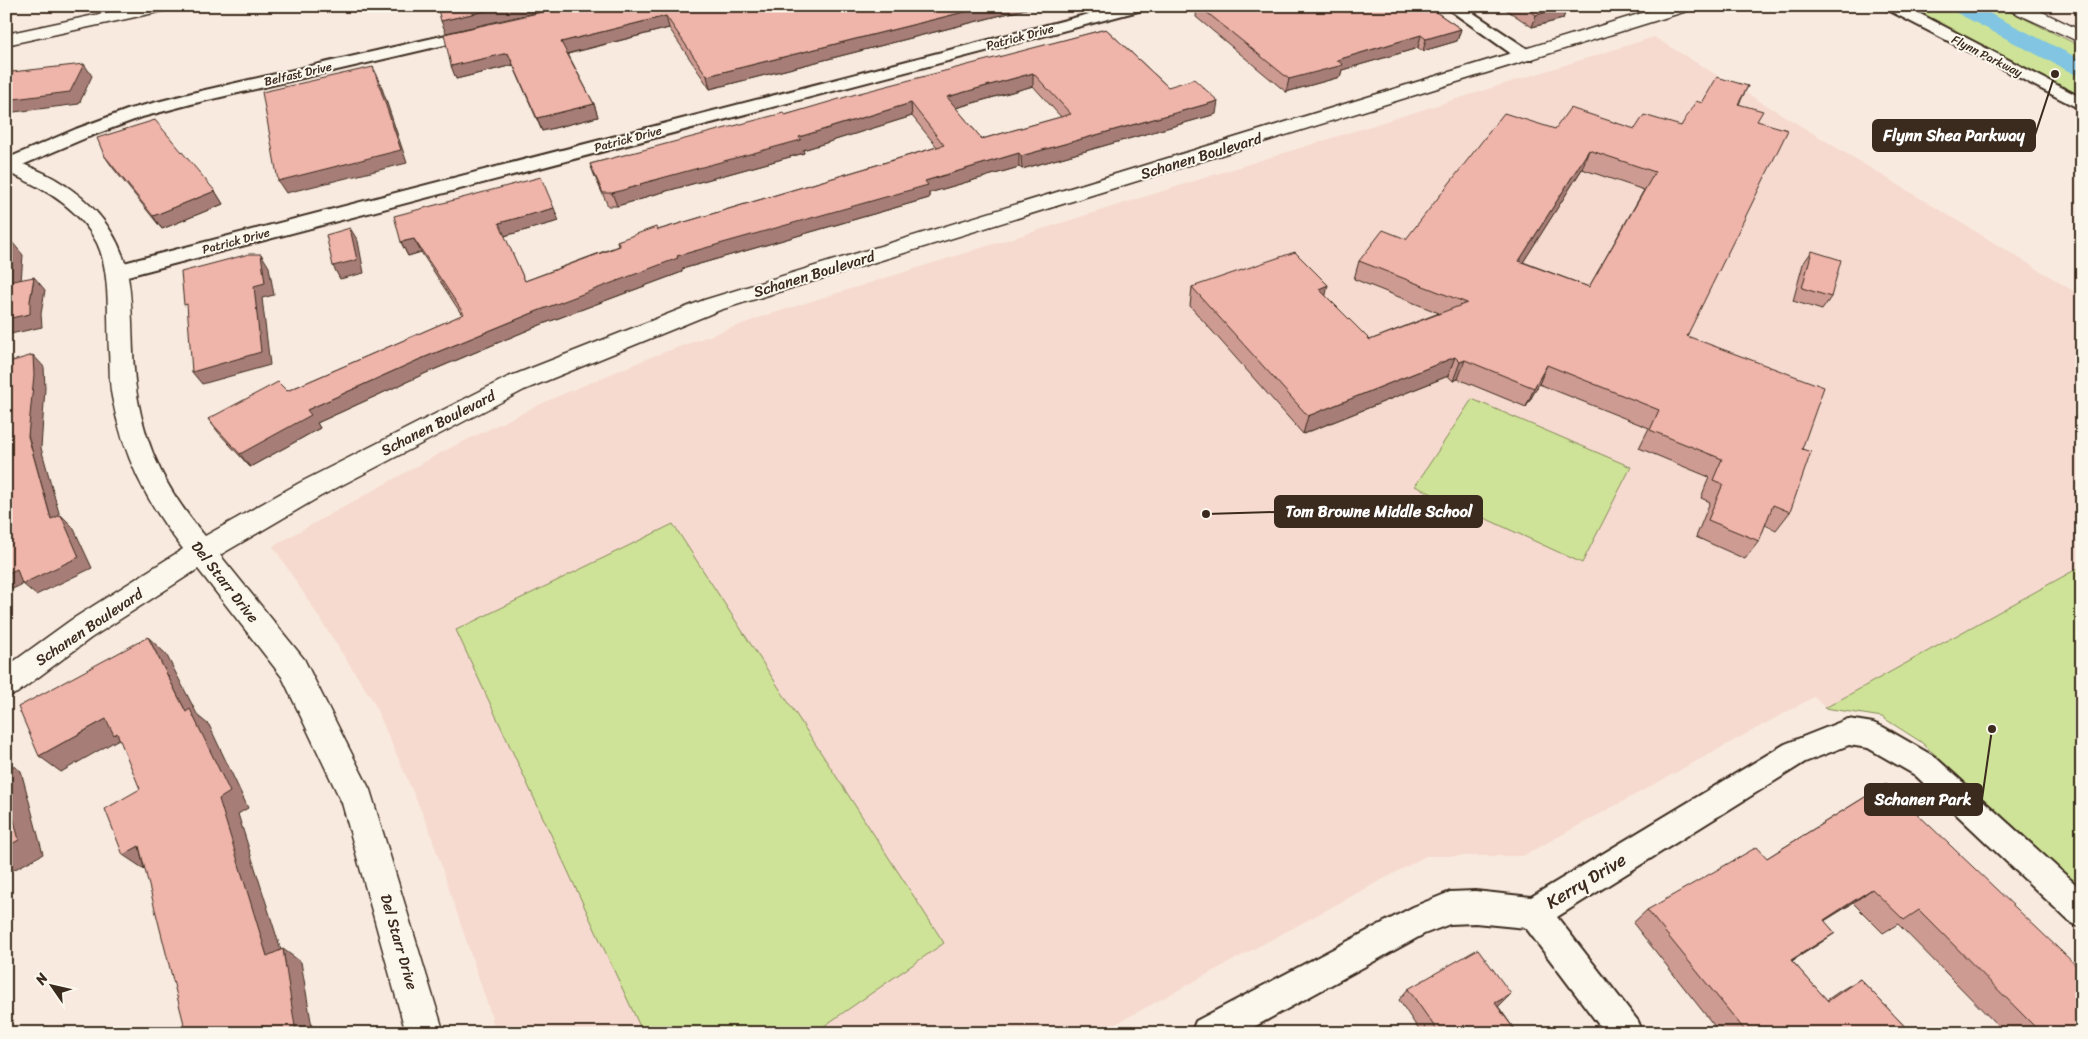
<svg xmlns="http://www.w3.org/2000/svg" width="2088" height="1039" font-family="Sriracha,sans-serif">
<rect width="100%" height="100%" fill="#f9eadf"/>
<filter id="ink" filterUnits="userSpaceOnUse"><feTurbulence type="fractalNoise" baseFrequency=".02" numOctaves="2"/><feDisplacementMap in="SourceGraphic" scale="10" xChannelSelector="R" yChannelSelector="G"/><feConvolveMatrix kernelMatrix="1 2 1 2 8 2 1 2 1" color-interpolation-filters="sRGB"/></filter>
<g filter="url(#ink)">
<polygon fill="#f6dacf" points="1654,37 2082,296 2082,566 1825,708 1814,697 1523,856 1426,856 1099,1033 494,1033 492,1018 429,829 373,701 273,546 446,450 549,400 651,357 764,316"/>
<g fill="#cee397" stroke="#84865a">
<polygon points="1895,6 1999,6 2082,47 2082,102"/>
<polygon points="1472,399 1631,467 1582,563 1415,486"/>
<polygon points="673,524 944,943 814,1033 643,1033 456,630"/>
<polygon points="2082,566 2082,888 1921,742 1882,717 1825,708"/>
</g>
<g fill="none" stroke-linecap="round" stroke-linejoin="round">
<polygon fill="#81c5e2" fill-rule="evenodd" points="1948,6 1975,6 2082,60 2082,76 2074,74 1951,10"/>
<defs>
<g id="minor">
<polygon points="1120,6 1148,6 1146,9 116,279 109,277 106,272 109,267 116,265"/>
<polygon points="1444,6 1463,6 1532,52 1534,56 1532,60 1520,60"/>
<polygon points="1884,6 1905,6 2082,98 2082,110 1886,9"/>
<polygon points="477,28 483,30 485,33 483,36 195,103 142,117 88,137 6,172 6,159 76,129 130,109 192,93"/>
<polygon points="1848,719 1873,723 1883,727 1935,757 2082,890 2082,928 2071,923 1915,775 1868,748 1849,745 1805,762 1557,917 1638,1021 1643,1033 1605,1033 1526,928 1475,923 1450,924 1424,934 1243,1033 1191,1033 1196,1021 1413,907 1450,892 1475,891 1531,897 1785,744"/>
</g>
<g id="tertiary">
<path d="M1665,6H1693L1690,10L720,310L524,390L321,496L220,555L304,659L370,790L444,1033H406L342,803L282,677L198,569L91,638L17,693L6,697V667L71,620L183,549C146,502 123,456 112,397C109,382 110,366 109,351C107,320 111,272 97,243C79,207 41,186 6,172V159C61,173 115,213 127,271C135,311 130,355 137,395C147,453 168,492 205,536L301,482L506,378L704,300Z"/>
<polygon points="2006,6 2030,6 2082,31 2082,43 2009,10"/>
</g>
<polygon id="secondary" points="137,6 172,6 169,10 163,11 6,45 6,34"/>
</defs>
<use href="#minor" stroke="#3b2a1e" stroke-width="4"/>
<use href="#tertiary" stroke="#3b2a1e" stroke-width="3"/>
<use href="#secondary" stroke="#3b2a1e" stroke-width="3"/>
<use href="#minor" fill="#fbf7ec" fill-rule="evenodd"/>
<use href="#tertiary" fill="#fbf7ec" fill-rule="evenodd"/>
<use href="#secondary" fill="#fbf7ec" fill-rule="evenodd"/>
</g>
<g fill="#ce9b92" stroke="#3b2a1e" fill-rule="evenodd">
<polygon points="569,6 1037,6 710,89 669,28 568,54 594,104 598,117 542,131 513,65 456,79"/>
<polygon points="1197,6 1427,6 1461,29 1457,41 1423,51 1418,48 1342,70 1340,77 1286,92 1196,17"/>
<polygon points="1501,6 1567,6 1563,19 1532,27"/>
<path d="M1106,29L1168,87L1216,114L1022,169L1019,167L929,193V198L682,269V272L540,325L426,373L317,423L320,428L250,467L218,432L208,419L287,391L462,315L421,252L408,256L401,242L559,221L504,236L525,281L618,246L617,241L658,230L937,147L912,116L803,150L804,153L645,197V198L617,206H608L595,177L590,164L785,115ZM1033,86L1061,117L982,139L956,108Z"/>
<path d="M1748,86L1739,104L1757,121L1687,336L1802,449L1790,512L1776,530L1765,525L1759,541L1745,559L1696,537L1710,502L1701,498L1709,477L1639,448L1649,428L1539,384L1526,407L1458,379L1453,381L1448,376L1303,434L1190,306L1192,287L1326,296L1370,340L1439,313L1354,279L1359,261L1406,239L1555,129H1635L1681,126L1702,103ZM1582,169L1644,190L1589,287L1523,262Z"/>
<polygon points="104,155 215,191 223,204 162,229 113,168"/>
<polygon points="1812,251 1831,297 1822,310 1793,301 1803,264"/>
<polygon points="1886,784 2082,1033 2005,1033 1898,924 1883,933 1853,903 1824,921 1835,933 1792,961 1827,1000 1840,991 1860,979 1911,1033 1720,1033 1633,923 1647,910 1767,858"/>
<polygon points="1408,989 1511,994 1498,1006 1517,1033 1421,1033 1399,1000"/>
</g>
<g fill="#a77e77" stroke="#3b2a1e">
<polygon points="507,6 565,6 446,33 441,21"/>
<polygon points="988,6 1037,6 710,89 707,76"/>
<polygon points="1567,6 1563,19 1532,27 1536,15"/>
<polygon points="666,16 669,28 566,54 561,42"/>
<polygon points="1461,29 1457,41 1423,51 1426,39"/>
<polygon points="1421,35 1418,48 1342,70 1340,77 1286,92 1289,79 1337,60"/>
<polygon points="508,53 513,65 456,79 451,66"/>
<polygon points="84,64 92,76 79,104 6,113 6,100"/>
<polygon points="373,67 379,79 407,163 286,193 278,181"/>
<polygon points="1033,73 1033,86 948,110 947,97"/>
<polygon points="1218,101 1216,114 1022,169 1021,156"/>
<polygon points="911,103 912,116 803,150 804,153 645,197 645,198 617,206 612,193 640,184 799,137"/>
<polygon points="594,104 598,117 542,131 537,118"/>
<polygon points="1589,150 1582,169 1512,280 1519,261"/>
<polygon points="1019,153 1019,167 929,193 929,198 682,269 682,272 540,325 426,373 317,423 320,428 250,467 240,454 307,410 418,360 535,312 677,256 925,181"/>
<polygon points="215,191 223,204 162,229 153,216"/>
<polygon points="554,208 559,221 504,236 499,223"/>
<polygon points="350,228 358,241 364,273 340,279 333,266"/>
<polygon points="414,239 421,252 408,256 401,242"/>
<polygon points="12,242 23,255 20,295 8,282"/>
<polygon points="261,254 269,267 274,295 262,298 270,365 202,384 192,372 254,286"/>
<polygon points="34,277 45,290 41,314 42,327 6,335 6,319 30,301"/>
<polygon points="1328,285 1324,304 1319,289"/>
<polygon points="33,355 44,367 45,388 41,448 64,531 51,519 28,436"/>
<polygon points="1455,357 1448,376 1303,434 1308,416"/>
<polygon points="1465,360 1458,379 1453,381 1460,362"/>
<polygon points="1547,365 1539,384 1526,407 1534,388"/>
<polygon points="61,515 73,527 92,568 36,595 23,584 6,592 6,574"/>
<polygon points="148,637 166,654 198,716 209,725 248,808 238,814 285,963 283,949 301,962 313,1033 296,1033 267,956 186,712"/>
<polygon points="106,719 134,751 119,739 61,772 39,756"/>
<polygon points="6,761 21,771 43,854 6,874"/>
<polygon points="139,846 144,869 123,855"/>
<polygon points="1872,889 1853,903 1805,933 1824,920"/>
<polygon points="1835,933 1816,946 1773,972 1791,960"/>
<polygon points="1511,994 1499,1006 1484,1014 1495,1003"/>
</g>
<g fill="#efb4aa" stroke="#3b2a1e" fill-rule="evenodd">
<polygon points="437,6 507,6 441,21"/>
<polygon points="569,6 988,6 707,76 666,16 561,42 594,104 537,118 508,53 451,66 444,34"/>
<polygon points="1199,6 1427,6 1461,29 1426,39 1421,35 1337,60 1343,65 1289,79"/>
<polygon points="1523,6 1567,6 1536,15"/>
<path d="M1106,29L1168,87L1194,79L1218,101L1021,156L1019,153L925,181L928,185L677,256L678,258L535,312L418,360L307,410L311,415L240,454L208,419L278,382L287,391L464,314L414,239L401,242L394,216L541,177L554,208L499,223L525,281L620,246L617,241L656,227L658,230L944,145L911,103L799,137L801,140L640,184L641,185L612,193H603L590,164L783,113L785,115L856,94ZM1033,73L1071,114L982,139L947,97Z"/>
<polygon points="84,64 70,92 6,100 6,84 12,72"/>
<polygon points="373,67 401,150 278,181 262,92"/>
<path d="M1717,77L1748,86L1738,104L1763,111L1757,121L1788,130L1687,336L1824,387L1802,449L1811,452L1790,512L1773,505L1759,541L1708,520L1723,484L1713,480L1722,459L1650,430L1659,410L1547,365L1534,388L1465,360L1460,362L1455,357L1308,416L1192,287L1295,252L1328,285L1319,289L1370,340L1467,303L1359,261L1383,230L1406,239L1504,113L1555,129L1570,108L1635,129L1644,115L1681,126L1696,101L1702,103ZM1589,150L1655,172L1589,287L1519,261Z"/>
<polygon points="155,120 215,191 153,216 104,155 97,138"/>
<polygon points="350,228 357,260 333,266 326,235"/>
<polygon points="6,236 12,242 8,282 34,277 30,301 30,314 6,319"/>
<polygon points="1812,251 1841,260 1831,297 1802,288"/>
<polygon points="249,254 261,254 265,283 254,286 261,352 192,372 187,304 184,305 181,272"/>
<polygon points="33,355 34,375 28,436 51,519 61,515 79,557 22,584 17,569 6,574 6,363"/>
<polygon points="148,637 186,712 190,709 230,792 219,799 267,956 283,949 296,1033 165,1033 184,1024 139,846 123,855 105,809 140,789 117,733 114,735 106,719 39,756 18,707"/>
<polygon points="1886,784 2082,971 2082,1033 2041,1033 1919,910 1904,920 1872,889 1824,920 1835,933 1791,960 1828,1001 1860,979 1911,1033 1747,1033 1647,910 1757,847 1767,858"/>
<polygon points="6,789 19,840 6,847"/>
<polygon points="1478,949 1511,994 1495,1003 1517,1033 1439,1033 1408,989"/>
</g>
</g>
<g text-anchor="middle" stroke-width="4" stroke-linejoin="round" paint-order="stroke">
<g font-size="12" fill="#3b2a1e" stroke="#fbf7ec">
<text transform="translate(1020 37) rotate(-15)" y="4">Patrick Drive</text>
<text transform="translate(1987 56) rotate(27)" y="4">Flynn Parkway</text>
<text transform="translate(298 74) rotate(-13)" y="4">Belfast Drive</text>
<text transform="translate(628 139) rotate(-15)" y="4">Patrick Drive</text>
<text transform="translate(236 241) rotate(-15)" y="4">Patrick Drive</text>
</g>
<g font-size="15" fill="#3b2a1e" stroke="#fbf7ec">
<text transform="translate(1201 156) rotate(-17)" y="5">Schanen Boulevard</text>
<text transform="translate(814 274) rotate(-17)" y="5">Schanen Boulevard</text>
<text transform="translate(438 423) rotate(-27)" y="5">Schanen Boulevard</text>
<text transform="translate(225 582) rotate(52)" y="5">Del Starr Drive</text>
<text transform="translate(89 627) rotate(-34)" y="5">Schanen Boulevard</text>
<text transform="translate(399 942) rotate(74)" y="5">Del Starr Drive</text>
</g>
<g font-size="18" fill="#3b2a1e" stroke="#fbf7ec">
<text transform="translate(1586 881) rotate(-31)" y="6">Kerry Drive</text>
</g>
</g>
<path fill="none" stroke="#3b2a1e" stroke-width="2" d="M2055 74L2035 135M1206 514L1275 512M1992 729L1982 799"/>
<g fill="#3b2a1e" stroke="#fbf7ec" stroke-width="2">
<circle cx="2055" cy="74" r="5"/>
<circle cx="1206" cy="514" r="5"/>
<circle cx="1992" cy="729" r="5"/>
</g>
<g fill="#3b2a1e" stroke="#3b2a1e" stroke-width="2">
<rect x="1873" y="120" width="162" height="31" rx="5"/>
<rect x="1275" y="496" width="207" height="31" rx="5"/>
<rect x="1865" y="784" width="117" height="31" rx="5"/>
</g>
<g font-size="16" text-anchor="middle" font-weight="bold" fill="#fff">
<text x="1954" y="141">Flynn Shea Parkway</text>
<text x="1379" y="517">Tom Browne Middle School</text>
<text x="1923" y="805">Schanen Park</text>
</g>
<rect width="2088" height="1039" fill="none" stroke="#fbf7ec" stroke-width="25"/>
<rect x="12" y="12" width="2063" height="1014" fill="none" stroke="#3b2a1e" stroke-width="2" filter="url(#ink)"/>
<g transform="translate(52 986) rotate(304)" stroke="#fbf7ec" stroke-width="4" paint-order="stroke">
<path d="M0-4L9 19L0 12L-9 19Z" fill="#3b2a1e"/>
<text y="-8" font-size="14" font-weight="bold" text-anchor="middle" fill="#3b2a1e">N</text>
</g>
</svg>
